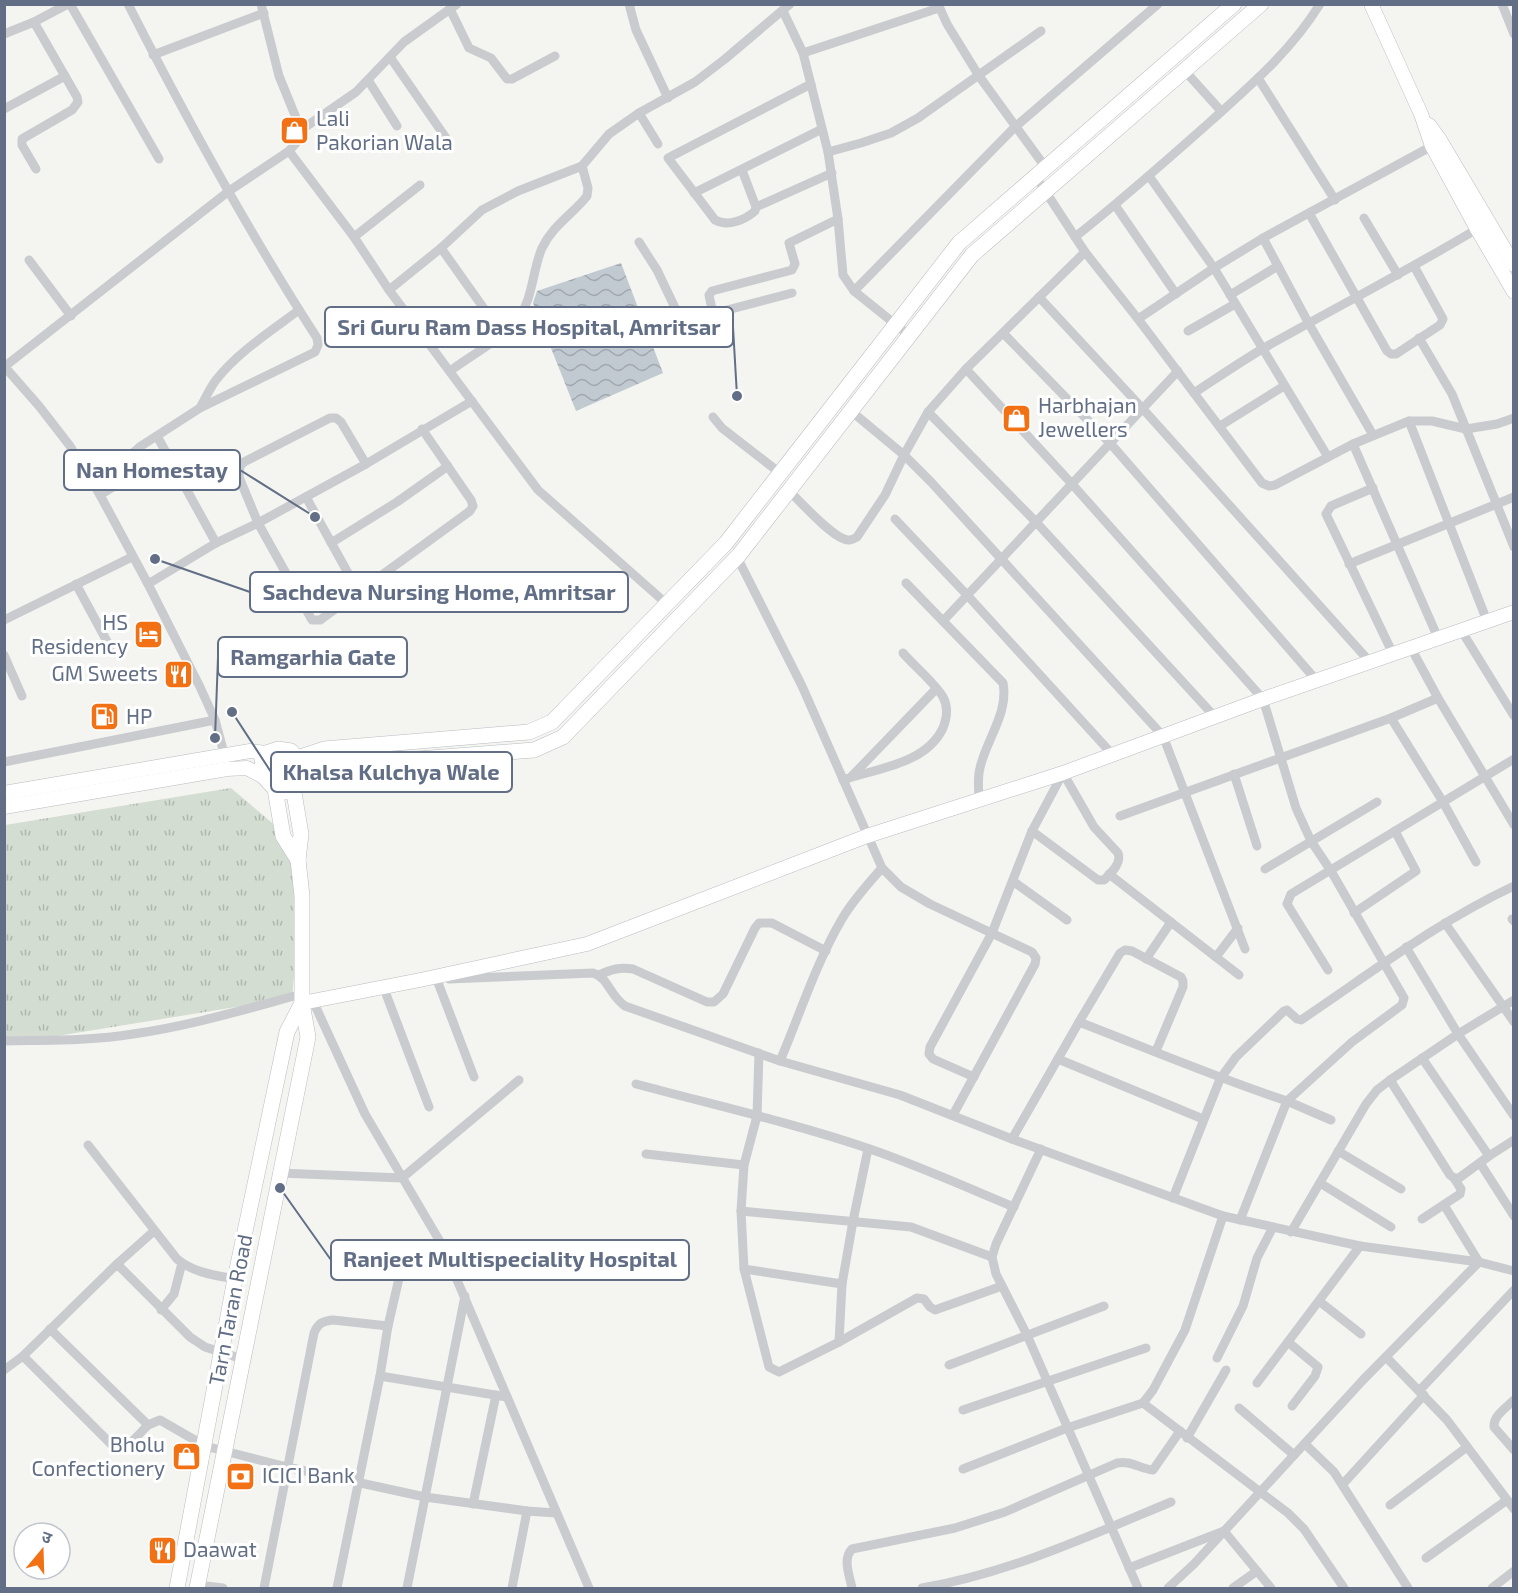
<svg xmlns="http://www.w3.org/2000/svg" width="1518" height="1593" font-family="'Exo 2','Noto Sans Devanagari',sans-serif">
<defs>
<pattern id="park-tufts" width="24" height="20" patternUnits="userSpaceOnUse" patternTransform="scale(1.5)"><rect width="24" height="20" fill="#d4ddd1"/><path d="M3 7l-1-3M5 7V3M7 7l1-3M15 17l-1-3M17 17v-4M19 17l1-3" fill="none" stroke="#afb7af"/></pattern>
<pattern id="water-waves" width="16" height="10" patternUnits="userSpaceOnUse" patternTransform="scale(1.5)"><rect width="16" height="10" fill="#c2cad1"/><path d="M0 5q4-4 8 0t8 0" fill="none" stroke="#a1a8af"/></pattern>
</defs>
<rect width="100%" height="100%" fill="#f4f5f1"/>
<polygon fill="url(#park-tufts)" points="231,788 284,833 302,892 292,998 57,1036 5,1039 5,825"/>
<polygon fill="url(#water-waves)" points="621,263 663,373 576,411 533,303 537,291"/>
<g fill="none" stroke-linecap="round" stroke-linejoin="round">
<defs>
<g id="secondary">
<polyline points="1371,4 1421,114 1432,146 1477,229 1514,292"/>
<polyline points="1429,125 1440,140 1514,265"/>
<polyline points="4,793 250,751 266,753"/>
<polyline points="4,807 227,769 247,768 264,777"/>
<polyline points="302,1003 420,980 587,944 867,836 1063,773 1263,699 1514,612"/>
</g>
<g id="primary">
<polyline points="297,758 324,749 529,732 552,722 726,543 959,243 1234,4"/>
<polyline points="302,773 328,766 534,750 563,737 739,555 972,255 1261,4"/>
<path d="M275,789L286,792L300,783C302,769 300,762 291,751L278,749L266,753L262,760L264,777L275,789L283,836L298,860"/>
<polyline points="177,1588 235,1279 287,1032 302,1003"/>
<polyline points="197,1588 308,1037 302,1003 302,896 298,860 301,834 293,787"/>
</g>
</defs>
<use href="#secondary" stroke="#b8bcc2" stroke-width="15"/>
<use href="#primary" stroke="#b9bcc0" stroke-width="16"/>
<g stroke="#c9cbcf" stroke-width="9">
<polyline points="70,4 159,159"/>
<polyline points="261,4 279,76 301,130 301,137 289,151 354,237 389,290 538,490 668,605"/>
<polyline points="629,4 636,30 668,98"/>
<polyline points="938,4 947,24 979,76 1046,168"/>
<polyline points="1502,4 1514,34"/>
<polyline points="450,9 469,48 491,58 507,79 512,79 555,56"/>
<polyline points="783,11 803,53 828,152 838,219 843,275 854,291 910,336"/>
<polyline points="34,22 77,97 78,102 72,110 22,139 22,145 36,169"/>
<polyline points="4,34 34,22 68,4"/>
<polyline points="803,53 939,8"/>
<polyline points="153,55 264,13"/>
<polyline points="390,57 446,138"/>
<polyline points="1185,71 1221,111"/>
<polyline points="1258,78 1335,200"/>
<polyline points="368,80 397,126"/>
<polyline points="4,109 65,76"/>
<polyline points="639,113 658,144"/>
<polyline points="301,130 356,92 404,42 457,4"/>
<polyline points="828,152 861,143 891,133 918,118 1041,31"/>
<path d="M742,170L756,207L755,211C745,220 728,227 715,220L668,158L811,84"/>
<polyline points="1149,176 1214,268 1328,457"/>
<polyline points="1036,177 1085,252 1138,319 1262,483 1269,486 1275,485 1353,444 1409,421 1432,421 1466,429 1497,424 1514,418"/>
<polyline points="694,193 822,129"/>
<polyline points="1115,205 1176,294"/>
<polyline points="756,207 832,173"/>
<polyline points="1309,213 1387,351 1391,354 1396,354 1440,325 1443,319 1414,266"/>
<polyline points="1364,218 1398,275"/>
<polyline points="354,237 420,185"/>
<path d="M1075,237C1122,200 1166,161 1211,121C1251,85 1291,51 1320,4"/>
<polyline points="1263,238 1309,324 1373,435"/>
<polyline points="639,242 657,270 678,314 681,319 685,321 792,293"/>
<polyline points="441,248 502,334"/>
<polyline points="29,260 71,316"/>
<polyline points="389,290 441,248 482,210 518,191 582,166 609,134 639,113 695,82 725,59 790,4"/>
<polyline points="854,291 1015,127 1158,4"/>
<polyline points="1230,295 1278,266"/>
<polyline points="1039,297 1143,409 1370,662"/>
<polyline points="713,314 709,295 712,291 792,270 795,264 789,243 838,219"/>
<polyline points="1138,319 1214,268 1263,238 1432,146"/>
<polyline points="1188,331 1235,304"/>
<polyline points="1003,333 1110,443 1317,681"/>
<polyline points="1419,338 1452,394 1514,547"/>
<polyline points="4,366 39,406 70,446 100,495 148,584 200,687 215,720 225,757"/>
<polyline points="4,367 229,191 289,151"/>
<path d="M966,369L1072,484L1263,699L1296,808L1311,841L1331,871L1404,998L1402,1005L1352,1042L1287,1101C1217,1078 1149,1049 1079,1022L1012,1139"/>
<path d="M450,371C471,355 499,341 516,321C533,302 532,271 542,248C553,225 573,214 587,196L588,188L582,166"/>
<path d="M1194,393C1217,378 1240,362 1264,348C1335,308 1407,271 1477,229"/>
<path d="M200,408C205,399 210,388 216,380C238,352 271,331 299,310"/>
<polyline points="851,411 904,455 931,482 1163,736 1245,949"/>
<polyline points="928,412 1036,522 1215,717"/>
<polyline points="713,417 722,428 780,473"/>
<polyline points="1409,421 1487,621"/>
<polyline points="1220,426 1284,386"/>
<polyline points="157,436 216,543"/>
<polyline points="1353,444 1438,638"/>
<polyline points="366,464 341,422 336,418 330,418 244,462 240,466 239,477 258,523 312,620 320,620 470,511 473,506 471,500 422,429"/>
<polyline points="1373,488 1331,506 1326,514 1393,654"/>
<path d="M789,491C802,503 828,533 844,539C849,541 852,540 857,537L885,495L904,455L928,412L966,369L1085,252"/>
<path d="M100,495L118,484L133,453L141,446L200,408L315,352L318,345L317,338C248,231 186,118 128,4"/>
<polyline points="306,497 359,593"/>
<polyline points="895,519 968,596 1112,754"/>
<polyline points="331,543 397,502 448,466"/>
<polyline points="737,557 802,686 882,868 901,887 930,904 1032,952 1036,958 1035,964 953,1115"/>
<polyline points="1349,564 1514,497"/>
<path d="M906,583L1003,683C1009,713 986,740 980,768C977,779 979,790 979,801"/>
<polyline points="76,584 110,647"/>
<polyline points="148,584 216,543 258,523 366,464 472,401"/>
<polyline points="4,620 132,557"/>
<polyline points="943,621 1178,371"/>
<polyline points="1461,630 1514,716"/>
<polyline points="1411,648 1438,698 1514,825"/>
<polyline points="4,655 22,696"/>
<polyline points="1391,718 1443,802 1476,862"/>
<polyline points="4,762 215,720"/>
<polyline points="1234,774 1257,846"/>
<polyline points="852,776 936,689"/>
<path d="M843,780C878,768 926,764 943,728C947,718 949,708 943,697C935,683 914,666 903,653"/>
<polyline points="1120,816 1391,718 1438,698"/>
<path d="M1032,831L1098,880H1104C1111,873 1122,863 1118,853L1094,827L1063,773"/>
<polyline points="1265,869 1377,802"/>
<polyline points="1109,874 1239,975"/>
<polyline points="1014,882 1067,920"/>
<polyline points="1354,913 1416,871 1395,831"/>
<polyline points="1512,919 1514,921"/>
<polyline points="1445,923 1514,1022"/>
<polyline points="1406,947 1458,1034 1514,1116"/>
<polyline points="1216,957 1238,928"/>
<polyline points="1146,959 1171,922"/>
<polyline points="1328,970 1287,904 1291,894 1514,759"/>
<path d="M599,975C612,969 620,967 633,969L707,1002H714L723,994L755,928L759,923H772L826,951"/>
<path d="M449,979L593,973C609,978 609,995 625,1006L780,1061L900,1095L1012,1139L1223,1216L1360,1246L1479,1262L1514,1271"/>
<polyline points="437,980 474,1077"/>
<polyline points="383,986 429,1107"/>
<polyline points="313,1001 365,1114 442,1245 589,1588"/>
<polyline points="1079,1022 1120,953 1125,950 1132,951 1181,977 1183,981 1183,987 1156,1051"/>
<path d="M4,1041C47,1040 90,1041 133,1034C190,1026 246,1009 302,994"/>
<polyline points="759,1053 757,1116 744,1165 741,1211 911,1227 992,1257"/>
<polyline points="1422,1058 1489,1156 1514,1140"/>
<polyline points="1058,1059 1203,1119"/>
<path d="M780,1061C800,1014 816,963 842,919C853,900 868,884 882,868"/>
<polyline points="974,1077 933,1059 929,1054 930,1047 992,933 1032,831 1063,773"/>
<polyline points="1390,1080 1450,1175 1454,1178 1459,1178 1489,1156"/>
<path d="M636,1084C714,1105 793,1123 870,1149C919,1166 966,1187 1014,1207"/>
<path d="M88,1145L177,1259C194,1273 214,1275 235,1279"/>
<polyline points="1041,1149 996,1244 992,1257 996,1274 1027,1335 1138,1588"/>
<polyline points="1338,1151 1401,1189"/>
<polyline points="646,1154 744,1165"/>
<polyline points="1480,1163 1514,1216"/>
<polyline points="280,1173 402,1178 519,1080"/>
<polyline points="1320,1183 1391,1227"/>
<path d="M1173,1198L1220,1079L1236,1057L1284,1011L1287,1010L1297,1019L1301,1020C1371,973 1437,922 1514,886"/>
<polyline points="741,1211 744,1269 769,1367 779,1372 839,1342 842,1284 853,1221 868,1149"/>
<polyline points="1422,1219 1460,1194 1461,1189 1454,1178"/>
<polyline points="1240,1220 1287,1101 1331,1120"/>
<polyline points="1291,1232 1366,1104 1377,1090 1390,1080 1458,1034 1514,1000"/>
<polyline points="117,1264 154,1231"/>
<polyline points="744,1269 842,1284"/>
<polyline points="1319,1301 1361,1334"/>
<polyline points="161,1310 174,1294 182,1263"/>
<polyline points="50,1329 148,1425 160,1420 205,1446 287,1467 425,1497 527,1511 556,1513"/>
<polyline points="839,1342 917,1298 924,1299 930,1307 935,1310 1002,1286"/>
<polyline points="1288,1342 1318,1367 1315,1376 1292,1406"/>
<polyline points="23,1356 115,1448 125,1449 148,1425"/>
<polyline points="1386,1357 1447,1420 1514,1509"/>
<polyline points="1217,1358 1243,1306 1257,1258 1273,1227"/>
<polyline points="949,1365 1104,1306"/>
<polyline points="4,1370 23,1356 117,1264 190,1337 205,1347 242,1359"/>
<polyline points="380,1376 507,1397"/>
<polyline points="1257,1383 1360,1246"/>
<polyline points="1419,1391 1514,1290"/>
<path d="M1514,1400C1506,1408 1493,1416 1494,1427L1514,1450"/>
<polyline points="1143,1403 1288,1513 1304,1529 1344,1588"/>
<polyline points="1239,1408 1294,1455"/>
<polyline points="963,1410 1146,1348"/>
<polyline points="1187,1438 1226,1370"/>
<polyline points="1305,1444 1334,1472 1408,1588"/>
<polyline points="963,1469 1067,1428 1143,1403 1153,1390 1185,1330 1223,1216"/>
<polyline points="1343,1484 1424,1395"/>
<polyline points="473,1504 496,1395"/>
<polyline points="1390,1505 1467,1447"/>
<polyline points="1426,1558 1507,1500"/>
<polyline points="1129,1568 1224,1531 1271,1588"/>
<polyline points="198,1585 223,1588"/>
<path d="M264,1588L314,1333C318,1323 323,1321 333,1320L388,1326"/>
<polyline points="337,1588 380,1376 388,1326 406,1248"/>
<polyline points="407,1588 465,1296"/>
<polyline points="512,1588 527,1511"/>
<path d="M852,1588C850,1577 842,1559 852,1549L955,1528L1005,1512L1117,1463C1131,1460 1140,1469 1153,1470L1180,1431"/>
<path d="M922,1588C1009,1573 1089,1536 1171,1502"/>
<polyline points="1168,1588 1194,1564 1363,1380 1479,1262 1444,1205"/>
<polyline points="1233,1588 1257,1571"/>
<polyline points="1492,1588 1514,1571"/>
</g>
<use href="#secondary" stroke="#fff" stroke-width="14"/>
<use href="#primary" stroke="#fff" stroke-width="15"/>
</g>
<defs>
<symbol id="shop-square" viewBox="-11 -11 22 22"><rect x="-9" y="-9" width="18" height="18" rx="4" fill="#f27114" stroke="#fff"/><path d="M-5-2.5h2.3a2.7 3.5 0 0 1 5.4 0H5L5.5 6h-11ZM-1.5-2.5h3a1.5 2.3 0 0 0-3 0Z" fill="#fff"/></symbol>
<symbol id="hotel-square" viewBox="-11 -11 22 22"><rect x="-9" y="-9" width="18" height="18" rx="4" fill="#f27114" stroke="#fff"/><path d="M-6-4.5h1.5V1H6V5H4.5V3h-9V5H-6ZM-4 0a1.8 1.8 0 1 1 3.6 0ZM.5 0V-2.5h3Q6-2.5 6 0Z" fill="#fff"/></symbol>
<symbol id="restaurant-square" viewBox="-11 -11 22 22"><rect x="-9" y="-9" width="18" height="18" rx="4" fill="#f27114" stroke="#fff"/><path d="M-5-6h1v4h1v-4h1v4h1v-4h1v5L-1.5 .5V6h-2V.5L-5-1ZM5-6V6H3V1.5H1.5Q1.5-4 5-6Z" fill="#fff"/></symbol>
<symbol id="fuel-square" viewBox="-11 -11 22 22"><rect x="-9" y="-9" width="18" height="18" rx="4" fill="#f27114" stroke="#fff"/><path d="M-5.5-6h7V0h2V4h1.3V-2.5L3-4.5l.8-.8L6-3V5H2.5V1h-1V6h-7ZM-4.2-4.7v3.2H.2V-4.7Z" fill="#fff"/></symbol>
<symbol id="bank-square" viewBox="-11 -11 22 22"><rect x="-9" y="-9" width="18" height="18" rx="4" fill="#f27114" stroke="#fff"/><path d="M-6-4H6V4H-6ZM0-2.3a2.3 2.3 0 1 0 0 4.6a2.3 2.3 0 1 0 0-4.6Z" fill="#fff"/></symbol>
</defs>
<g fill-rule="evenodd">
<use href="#shop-square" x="278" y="114" width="33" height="33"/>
<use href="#shop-square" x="1000" y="402" width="33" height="33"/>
<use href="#hotel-square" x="132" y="618" width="33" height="33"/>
<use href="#restaurant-square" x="162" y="658" width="33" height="33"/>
<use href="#fuel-square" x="88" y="700" width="33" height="33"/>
<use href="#shop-square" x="170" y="1440" width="33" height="33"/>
<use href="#bank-square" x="224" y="1460" width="33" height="33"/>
<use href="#restaurant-square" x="146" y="1534" width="33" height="33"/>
</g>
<g text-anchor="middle" stroke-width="6" stroke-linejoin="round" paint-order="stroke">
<g font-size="21" fill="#616e85" stroke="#fff" text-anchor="start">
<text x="316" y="126">Lali<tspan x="316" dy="24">Pakorian Wala</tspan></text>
<text x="1038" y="413">Harbhajan<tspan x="1038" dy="24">Jewellers</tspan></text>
<text x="128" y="630" text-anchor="end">HS<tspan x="128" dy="24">Residency</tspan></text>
<text x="158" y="681" text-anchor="end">GM Sweets</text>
<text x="126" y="724">HP</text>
<text x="165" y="1452" text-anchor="end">Bholu<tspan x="165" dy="24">Confectionery</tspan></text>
<text x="262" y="1483">ICICI Bank</text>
<text x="183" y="1557">Daawat</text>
</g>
<g font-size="21" fill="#616e85" stroke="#fff">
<text transform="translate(231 1310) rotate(-79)" y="7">Tarn Taran Road</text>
</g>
</g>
<path fill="none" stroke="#616e85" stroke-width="2" d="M737 396L733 327M315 517L240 470M155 559L250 592M215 738L218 657M232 712L271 772M280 1188L331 1260"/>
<g fill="#616e85" stroke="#fff" stroke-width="2">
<circle cx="737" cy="396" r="6"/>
<circle cx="315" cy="517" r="6"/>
<circle cx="155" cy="559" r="6"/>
<circle cx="215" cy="738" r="6"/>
<circle cx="232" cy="712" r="6"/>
<circle cx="280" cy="1188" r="6"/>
</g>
<g fill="#fff" stroke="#616e85" stroke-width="2">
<rect x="325" y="307" width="408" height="40" rx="6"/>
<rect x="64" y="450" width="176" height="40" rx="6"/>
<rect x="250" y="572" width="378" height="40" rx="6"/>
<rect x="218" y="637" width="189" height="40" rx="6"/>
<rect x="271" y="752" width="241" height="40" rx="6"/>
<rect x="331" y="1240" width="358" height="40" rx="6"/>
</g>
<g font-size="22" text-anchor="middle" font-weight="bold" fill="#616e85">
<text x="529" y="335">Sri Guru Ram Dass Hospital, Amritsar</text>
<text x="152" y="478">Nan Homestay</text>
<text x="439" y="600">Sachdeva Nursing Home, Amritsar</text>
<text x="313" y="665">Ramgarhia Gate</text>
<text x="391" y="780">Khalsa Kulchya Wale</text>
<text x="510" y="1267">Ranjeet Multispeciality Hospital</text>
</g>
<rect width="1518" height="1593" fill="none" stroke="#616e85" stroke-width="12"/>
<g transform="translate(42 1551) rotate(19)"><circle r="28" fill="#ffffff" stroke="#c0c5ce" stroke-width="1.5"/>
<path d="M0-4.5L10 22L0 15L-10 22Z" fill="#f27114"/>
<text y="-9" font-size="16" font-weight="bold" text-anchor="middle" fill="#616e85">उ</text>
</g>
</svg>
